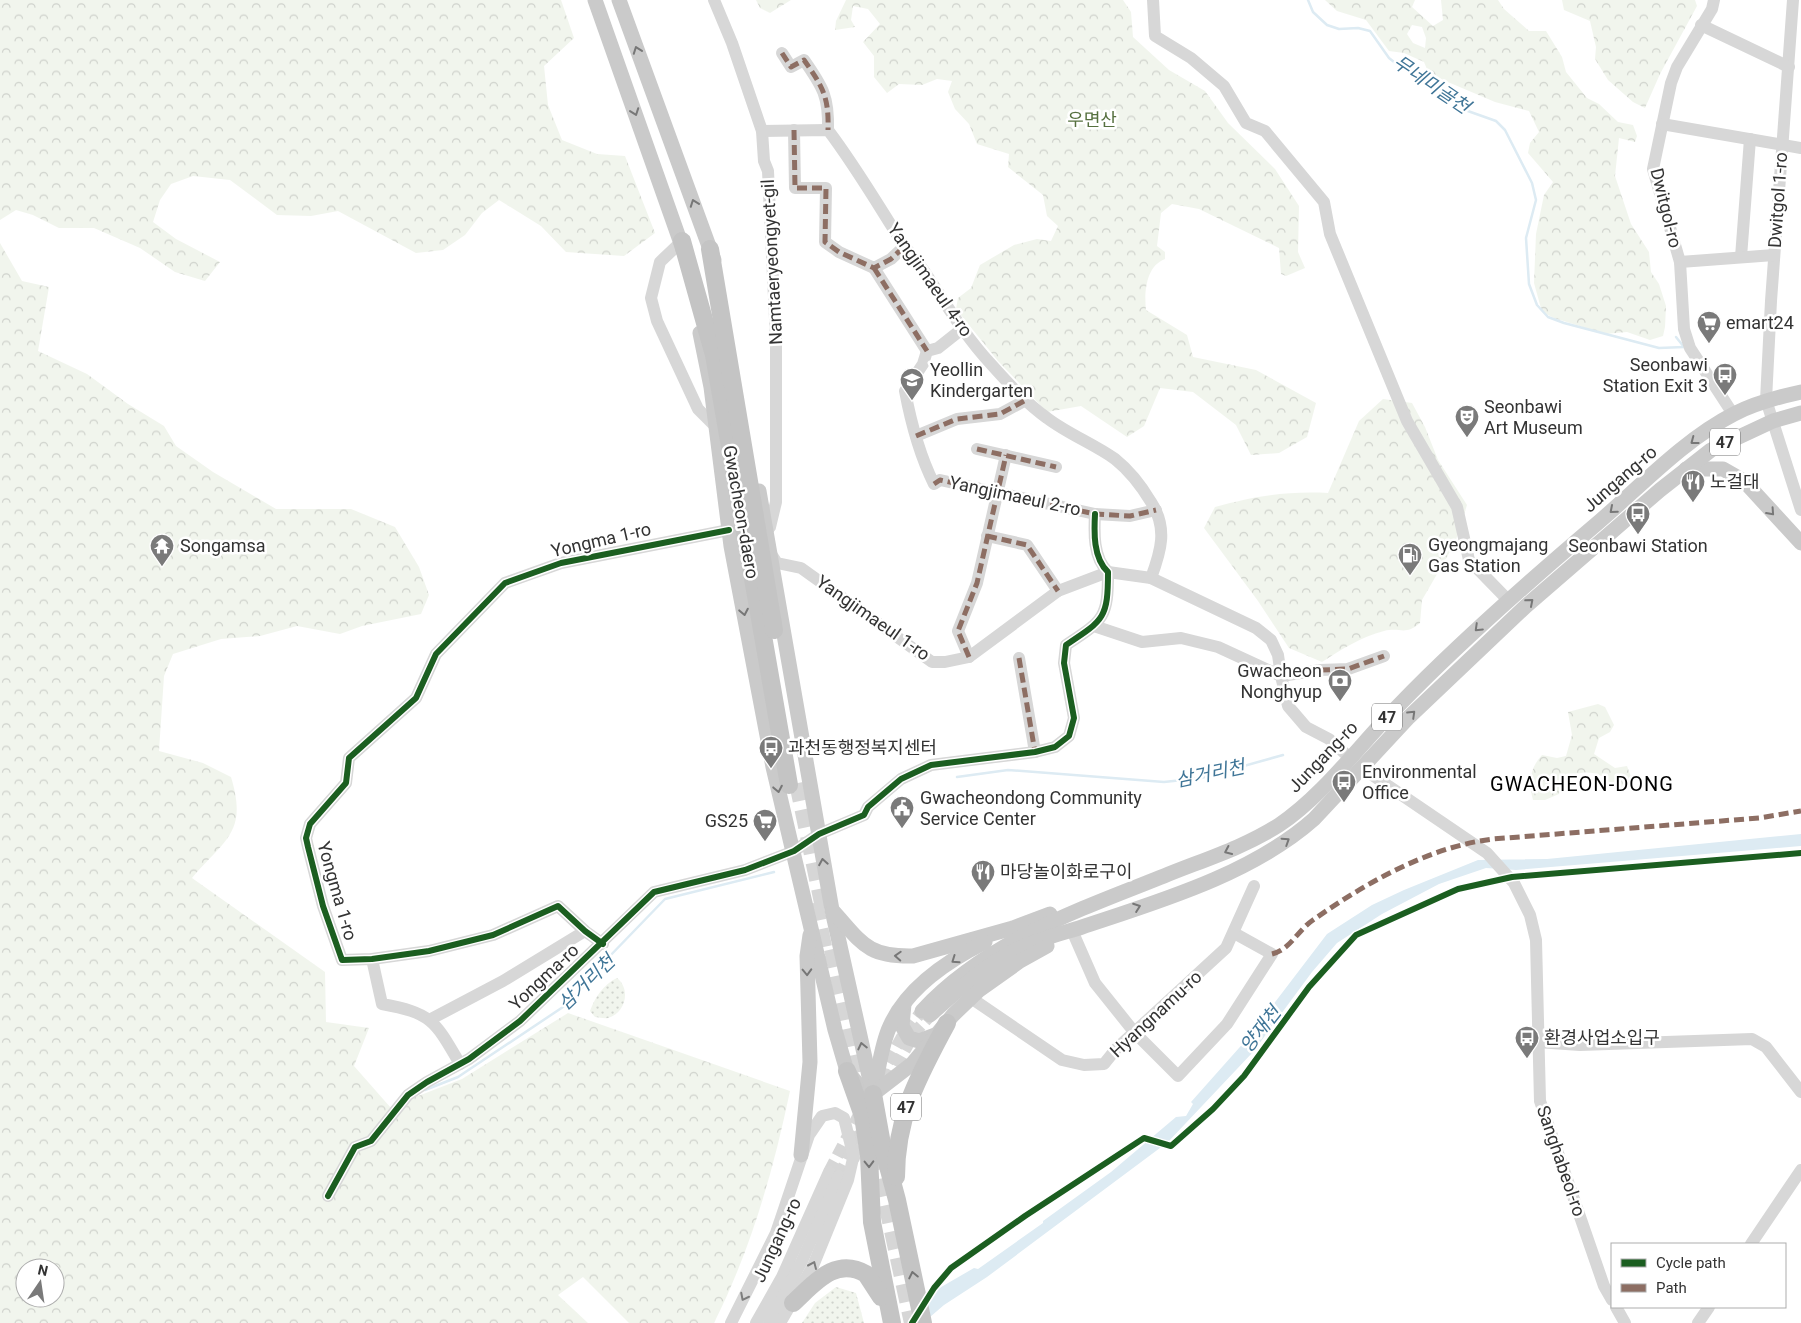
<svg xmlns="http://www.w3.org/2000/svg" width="1801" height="1323" font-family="Roboto,'Noto Sans KR',sans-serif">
<defs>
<pattern id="forest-crowns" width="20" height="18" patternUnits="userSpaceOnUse" patternTransform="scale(1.25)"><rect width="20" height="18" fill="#f1f5ed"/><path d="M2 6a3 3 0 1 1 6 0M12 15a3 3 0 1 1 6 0" fill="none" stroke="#cfd2cc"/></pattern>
<pattern id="park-dots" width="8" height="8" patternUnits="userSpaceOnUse" patternTransform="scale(1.25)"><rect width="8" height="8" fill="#f1f5ed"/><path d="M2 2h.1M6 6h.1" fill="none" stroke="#cfd2cc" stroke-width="1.8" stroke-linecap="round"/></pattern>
</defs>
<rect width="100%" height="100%" fill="#fff"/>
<g fill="url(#forest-crowns)" fill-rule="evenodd">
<polygon points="0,0 561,0 574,38 544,66 548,105 562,140 597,154 625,156 655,233 624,256 566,252 541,226 499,200 482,213 465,235 443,250 416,253 338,211 311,216 277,215 230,180 193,176 171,184 160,200 153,222 176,239 220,262 205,281 175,272 140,248 94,228 59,228 33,215 16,210 0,220"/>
<polygon points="756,0 791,0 770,13 760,8"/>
<path d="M846,0H1123L1131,12L1133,37L1169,70L1205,91L1228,123L1275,169L1299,206L1298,252L1305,268L1286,276L1281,274L1279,248L1199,209L1172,204L1161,213L1157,246L1165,252V259C1146,266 1144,292 1146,310L1187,335L1193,357L1256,370L1316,403L1307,437L1279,453L1251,455L1236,425L1193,392L1160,388L1144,426L1127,437L1081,406L1047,412L998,361L956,309L958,298L971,288L980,265L1014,245L1037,239L1051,241L1058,226L1047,216L1043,195L1008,167L1009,154L977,144L969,124L955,109L948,92L952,81L937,79L922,85L899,84L887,93L874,77V56L863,42L880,24L868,9L853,6L851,20L855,27L835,30L836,21Z"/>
<path d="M1325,0H1415L1412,7L1433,26L1443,20L1441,0H1498L1504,9L1529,31H1546L1562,57L1566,72L1587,98L1599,104L1618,122L1633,125L1637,136L1635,142L1619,138L1615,176L1631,224L1649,252L1651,272L1659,284L1666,306L1665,327L1663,336L1650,340L1627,332L1605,334L1554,318L1542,312L1534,283L1536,234L1544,195L1553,182L1528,153L1530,143L1539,132L1529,111L1495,102L1429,74L1424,62L1404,53L1389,51L1366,20L1337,11ZM1412,25L1422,27L1426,38L1425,48L1413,43L1407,34Z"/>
<polygon points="1562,0 1695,0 1697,6 1660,74 1645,108 1633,102 1608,80 1595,59 1596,47 1590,21 1564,10"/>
<path d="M0,243L22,281L49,287L38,351L87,374L128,404L164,426L176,446L213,472L276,509H351L395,527L419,567L429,595L421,614L362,626L340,634L297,626L260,636L221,639L173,654L164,676L159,751L203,763L231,777C248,833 225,839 192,878L325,972L326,1022L369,1028L354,1066L398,1116L413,1098L462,1079L568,1013L790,1091C773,1172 751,1249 714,1323H629L583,1277L558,1295L588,1323H0ZM25,1268H55V1298H25Z"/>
<path d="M1383,399L1412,403L1425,427L1438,460L1467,505L1455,543L1422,600L1420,623C1405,636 1401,627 1384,631C1361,637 1342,649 1322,662L1289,648L1258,601L1204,528L1215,507C1255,496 1286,491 1328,493L1359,421Z"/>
<path d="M1598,704L1605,707L1614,725L1610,732L1599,738L1594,754L1615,768L1627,766L1633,782L1627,787L1617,792C1601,768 1586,770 1561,778L1559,794L1545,800H1533C1528,782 1530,768 1542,755L1557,758L1566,756L1572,735L1568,712Z"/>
</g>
<g fill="url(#park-dots)">
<path d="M617,978C631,989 626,1013 608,1018C604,1019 599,1017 595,1017L590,1011C595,997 604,984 617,978Z"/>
<polygon points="836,1287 856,1293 864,1323 802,1323 815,1303"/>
</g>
<polygon fill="#ddebf3" points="1801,834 1801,846 1516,870 1486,868 1439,884 1382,914 1337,943 1312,972 1253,1052 1168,1142 987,1277 944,1305 923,1323 909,1323 936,1290 974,1268 978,1269 1043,1223 1043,1221 1111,1172 1176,1117 1186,1116 1193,1104 1191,1102 1247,1039 1327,934 1372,905 1404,890 1478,860 1547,859"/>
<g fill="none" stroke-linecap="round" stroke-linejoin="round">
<g stroke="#ddebf3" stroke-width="2.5">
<polyline points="1308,0 1313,12 1327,25 1339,29 1358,28 1370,31 1389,58 1399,66 1443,88 1465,110 1496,121 1505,130 1532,183 1536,200 1526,238 1529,284 1537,305 1548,317 1564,323 1659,348 1684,347"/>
<polyline points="1676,337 1684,347"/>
<polyline points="957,777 1008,770 1164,782 1201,778 1283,755"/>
<polyline points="425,1090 458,1077 569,1003 606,960 665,899 774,872"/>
</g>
<g stroke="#d6d6d6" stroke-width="12" stroke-dasharray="12 6" stroke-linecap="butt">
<polyline points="879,1078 903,1035 922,1011"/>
<polyline points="887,1082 915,1032 929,1017"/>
<polyline points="829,1172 862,1109"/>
<polyline points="839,1176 865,1124"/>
</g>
<g stroke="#d6d6d6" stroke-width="18" stroke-dasharray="18 9" stroke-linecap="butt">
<polyline points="798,783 826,917"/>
<polyline points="814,903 827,966"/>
<polyline points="833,949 865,1098"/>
<polyline points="876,1152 913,1323"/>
</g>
<g stroke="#d7d7d7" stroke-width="12">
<polyline points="714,0 732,43 762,131 764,161 768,171 776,340 776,502 770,527 767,531"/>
<polyline points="1153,0 1155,36 1191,58 1224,86 1246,123 1265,131 1324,202 1330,234 1407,421 1457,507 1469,560 1507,599"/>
<polyline points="1714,0 1712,9 1677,67 1671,83 1653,169 1680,262 1684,329 1690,348 1733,414"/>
<polyline points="1793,0 1771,301 1766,400 1801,510"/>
<polyline points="1701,25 1789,67"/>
<path d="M782,53L791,67L804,60C823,87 829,97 828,130"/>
<polyline points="1662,124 1801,148"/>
<polyline points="794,130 795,188 826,188 825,242 839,252 874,268 891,259 905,246"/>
<path d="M762,131L828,130C856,167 878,205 903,244C910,254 919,263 926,274C946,304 965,336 990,363C1007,382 1026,403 1047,418C1068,434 1094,444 1115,459C1130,471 1142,487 1151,502C1168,528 1161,551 1151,578"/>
<polyline points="682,241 660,262 651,298 657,321 698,409 715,426"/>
<polyline points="1741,257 1750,139"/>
<polyline points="1680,262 1774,255"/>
<polyline points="874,268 927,351"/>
<path d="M962,329L938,348L927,351L923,364L905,391C911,423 919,454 934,484L940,480L1095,514L1130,516L1156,510"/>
<polyline points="916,436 957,419 1000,414 1026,400"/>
<polyline points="977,449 1056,467"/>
<polyline points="987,536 1027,545 1058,591"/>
<polyline points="771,554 777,563 801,568 932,662 945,662 969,657 1058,591 1108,572 1151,578 1256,628 1271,640 1278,655 1281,676 1288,706 1306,727 1329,739 1350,758"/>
<polyline points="1094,626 1142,642 1181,638 1218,647 1281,676 1320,670 1348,669 1384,656"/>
<polyline points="969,657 958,631 977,583 1006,455"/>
<polyline points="1019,658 1035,752"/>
<polyline points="1362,768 1487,853 1514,883 1530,915 1536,940 1540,1101 1604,1286 1612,1300"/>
<polyline points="1074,935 1095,983 1135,1033 1178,1076 1227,1024 1272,954 1234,933"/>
<polyline points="603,944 585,931 558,906 493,935 429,951 372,959 342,960 323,906 308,847 306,838 310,824 346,783 349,758 416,698 436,654 505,583 561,563 729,530"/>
<path d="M372,959L382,1004C432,1013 435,1021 460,1064"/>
<polyline points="971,998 1062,1060 1084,1065 1104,1064 1116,1049 1226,948 1254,886"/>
<polyline points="431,1019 503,981 585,931"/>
<polyline points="1537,1042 1580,1045 1752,1039 1766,1047 1801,1092"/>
<path d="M328,1196L355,1147L371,1141L408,1095L427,1082L469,1059L520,1021L654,892L745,870L794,851L819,834L864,815L868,807L901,779L931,765L1035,752L1055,747L1069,736L1074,718L1064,663L1066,645C1104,620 1108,618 1108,572C1093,558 1094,532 1095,514"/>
<polyline points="1751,1244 1801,1170"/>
<polyline points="1616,1307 1625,1323"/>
<polyline points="731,1323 776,1233 809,1135 822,1116 835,1113 844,1118 854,1158"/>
<polyline points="756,1323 782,1277 829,1172"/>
<polyline points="769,1323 802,1261 839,1176"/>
<polyline points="780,1323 813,1266 848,1180 855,1150"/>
<polyline points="1698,1323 1709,1307"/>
</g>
<g stroke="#cacaca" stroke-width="15">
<polyline points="595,0 684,252"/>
<polyline points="619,0 714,260"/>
<polyline points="700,333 711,387 731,546 773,767 835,1030 847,1071 860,1087 873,1094"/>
<polyline points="1686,469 1723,469 1744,481 1801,543"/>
<polyline points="759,491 832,910 873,1094"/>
<path d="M833,911C862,943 867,957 913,956L1013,928L1050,914"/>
<polyline points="904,1004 902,1026 909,1038 919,1041 935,1035"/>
<path d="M922,1011C986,942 1078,910 1164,876C1203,860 1243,848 1279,825C1324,795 1361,743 1399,705C1460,642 1526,584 1593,527C1637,490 1683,440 1734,414C1755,403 1778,397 1801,392"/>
<path d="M930,1015C958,990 989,961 1025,946C1043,938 1063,933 1082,927C1160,901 1252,874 1314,819L1409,717L1526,606L1660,490L1711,450L1773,421L1801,413"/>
<path d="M874,1090C879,1069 881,1045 890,1026C907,988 949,960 985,942"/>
<polyline points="873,1094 912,1064 953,1015 978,991 1020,961 1047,946"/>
<polyline points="801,1155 810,1062 807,956 810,935"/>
</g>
<g stroke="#c4c4c4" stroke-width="18">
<polyline points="682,241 714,355 789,785"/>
<polyline points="710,249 774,630"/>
<polyline points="847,1071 863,1116 869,1156 872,1222 892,1323"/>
<polyline points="873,1094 882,1144 897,1200 923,1323"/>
<path d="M896,1177C896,1115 919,1076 947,1023"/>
<path d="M793,1303C814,1284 835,1256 866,1274L881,1297"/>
</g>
<g stroke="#8d6e63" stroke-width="5" stroke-dasharray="10 5" stroke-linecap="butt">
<path d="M782,53L791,67L804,60C823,87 829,97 828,130"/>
<polyline points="794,130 795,188 826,188 825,242 839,252 874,268 891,259 905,246"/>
<polyline points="874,268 927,351"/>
<polyline points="916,436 957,419 1000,414 1026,400"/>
<polyline points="977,449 1056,467"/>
<polyline points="934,484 940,480 1095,514 1130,516 1156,510"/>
<polyline points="987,536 1027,545 1058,591"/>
<polyline points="969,657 958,631 977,583 1006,455"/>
<polyline points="1019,658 1035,752"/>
<polyline points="1320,670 1348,669 1384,656"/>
<path d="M1272,954C1291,949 1297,931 1313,920C1366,883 1428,847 1493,839L1759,818L1801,811"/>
</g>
<defs>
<g id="cycleway">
<polyline points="603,944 585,931 558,906 493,935 429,951 372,959 342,960 323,906 308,847 306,838 310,824 346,783 349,758 416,698 436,654 505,583 561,563 729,530"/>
<path d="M328,1196L355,1147L371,1141L408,1095L427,1082L469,1059L520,1021L654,892L745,870L794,851L819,834L864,815L868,807L901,779L931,765L1035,752L1055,747L1069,736L1074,718L1064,663L1066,645C1104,620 1108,618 1108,572C1093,558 1094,532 1095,514"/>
<polyline points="912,1323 934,1288 951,1268 1025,1216 1144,1138 1171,1146 1213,1109 1244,1076 1309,987 1356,935 1458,889 1512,877 1801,853"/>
</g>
</defs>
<use href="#cycleway" stroke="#fff" stroke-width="9"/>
<use href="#cycleway" stroke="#1b5e20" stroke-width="6"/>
</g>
<defs><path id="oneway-chevron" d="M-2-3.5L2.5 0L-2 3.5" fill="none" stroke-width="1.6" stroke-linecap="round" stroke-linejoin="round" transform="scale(1.25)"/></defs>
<g stroke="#777">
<use href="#oneway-chevron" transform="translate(637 50) rotate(-110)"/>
<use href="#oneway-chevron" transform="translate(635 112) rotate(70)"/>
<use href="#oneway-chevron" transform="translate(694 203) rotate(-110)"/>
<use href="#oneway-chevron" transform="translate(1694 441) rotate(143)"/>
<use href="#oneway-chevron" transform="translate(1613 510) rotate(139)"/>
<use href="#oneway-chevron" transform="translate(1771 512) rotate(48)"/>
<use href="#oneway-chevron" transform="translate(1530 602) rotate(-41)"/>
<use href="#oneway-chevron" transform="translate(744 612) rotate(79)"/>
<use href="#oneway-chevron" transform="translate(1478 628) rotate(136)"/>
<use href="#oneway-chevron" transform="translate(1412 714) rotate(-44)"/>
<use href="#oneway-chevron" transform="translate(778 789) rotate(79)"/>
<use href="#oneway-chevron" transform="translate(1286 841) rotate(-33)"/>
<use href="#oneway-chevron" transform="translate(1228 851) rotate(155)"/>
<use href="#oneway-chevron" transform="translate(823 862) rotate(-100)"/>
<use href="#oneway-chevron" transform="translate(1137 907) rotate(-20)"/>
<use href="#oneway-chevron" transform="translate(898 956) rotate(-177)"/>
<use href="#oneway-chevron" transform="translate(955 960) rotate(145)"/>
<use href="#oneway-chevron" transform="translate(807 972) rotate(88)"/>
<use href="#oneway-chevron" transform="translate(862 1046) rotate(-103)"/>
</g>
<g stroke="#747474">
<use href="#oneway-chevron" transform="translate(869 1164) rotate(89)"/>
<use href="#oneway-chevron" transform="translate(913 1275) rotate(-102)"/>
</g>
<g stroke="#7d7d7d">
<use href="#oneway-chevron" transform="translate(813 1265) rotate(-66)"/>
<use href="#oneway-chevron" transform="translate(744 1297) rotate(117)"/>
</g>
<defs>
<symbol id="supermarket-pin" viewBox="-11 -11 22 30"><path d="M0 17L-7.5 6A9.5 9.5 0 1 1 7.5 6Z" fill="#7a7a7a" stroke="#fff"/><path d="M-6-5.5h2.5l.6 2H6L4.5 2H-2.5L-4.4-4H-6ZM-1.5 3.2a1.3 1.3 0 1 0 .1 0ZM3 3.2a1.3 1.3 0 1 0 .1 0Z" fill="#fff"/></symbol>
<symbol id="bus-pin" viewBox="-11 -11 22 30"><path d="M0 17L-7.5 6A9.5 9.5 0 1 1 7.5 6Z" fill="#7a7a7a" stroke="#fff"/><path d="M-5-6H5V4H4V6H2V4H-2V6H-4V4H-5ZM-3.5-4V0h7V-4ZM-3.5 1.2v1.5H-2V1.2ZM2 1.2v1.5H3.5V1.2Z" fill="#fff"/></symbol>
<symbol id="school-pin" viewBox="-11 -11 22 30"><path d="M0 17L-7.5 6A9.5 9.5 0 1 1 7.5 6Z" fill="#7a7a7a" stroke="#fff"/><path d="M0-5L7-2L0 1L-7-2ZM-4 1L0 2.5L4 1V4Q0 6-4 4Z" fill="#fff"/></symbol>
<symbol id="theatre-pin" viewBox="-11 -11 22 30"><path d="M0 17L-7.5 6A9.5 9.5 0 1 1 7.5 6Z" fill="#7a7a7a" stroke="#fff"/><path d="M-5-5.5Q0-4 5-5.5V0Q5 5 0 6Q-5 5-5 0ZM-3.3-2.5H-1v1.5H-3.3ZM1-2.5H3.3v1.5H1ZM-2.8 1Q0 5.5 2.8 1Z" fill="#fff"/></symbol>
<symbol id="restaurant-pin" viewBox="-11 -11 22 30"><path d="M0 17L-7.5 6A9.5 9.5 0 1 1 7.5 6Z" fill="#7a7a7a" stroke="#fff"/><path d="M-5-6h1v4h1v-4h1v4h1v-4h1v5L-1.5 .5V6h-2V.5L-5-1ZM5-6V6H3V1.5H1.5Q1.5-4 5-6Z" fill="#fff"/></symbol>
<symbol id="temple-pin" viewBox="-11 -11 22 30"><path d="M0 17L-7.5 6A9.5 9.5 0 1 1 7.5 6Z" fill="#7a7a7a" stroke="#fff"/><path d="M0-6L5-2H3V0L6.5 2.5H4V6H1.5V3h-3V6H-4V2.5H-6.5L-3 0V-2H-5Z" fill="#fff"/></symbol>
<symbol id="fuel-pin" viewBox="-11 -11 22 30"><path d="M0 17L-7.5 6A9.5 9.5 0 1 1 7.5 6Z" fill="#7a7a7a" stroke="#fff"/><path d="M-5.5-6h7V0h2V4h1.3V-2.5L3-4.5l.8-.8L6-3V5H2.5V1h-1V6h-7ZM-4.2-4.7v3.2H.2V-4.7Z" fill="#fff"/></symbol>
<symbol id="bank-pin" viewBox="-11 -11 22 30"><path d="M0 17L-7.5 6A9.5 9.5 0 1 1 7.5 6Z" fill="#7a7a7a" stroke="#fff"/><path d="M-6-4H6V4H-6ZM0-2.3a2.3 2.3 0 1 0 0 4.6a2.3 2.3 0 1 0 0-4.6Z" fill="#fff"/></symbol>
<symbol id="civic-pin" viewBox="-11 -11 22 30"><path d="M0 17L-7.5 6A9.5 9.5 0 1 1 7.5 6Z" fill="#7a7a7a" stroke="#fff"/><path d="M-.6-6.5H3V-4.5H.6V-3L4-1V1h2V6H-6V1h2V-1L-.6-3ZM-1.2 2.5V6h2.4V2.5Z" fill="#fff"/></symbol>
</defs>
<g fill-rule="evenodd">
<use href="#supermarket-pin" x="1695" y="309" width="28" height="38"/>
<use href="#bus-pin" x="1711" y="361" width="28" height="38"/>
<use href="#school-pin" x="898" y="366" width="28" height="38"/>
<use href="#theatre-pin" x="1453" y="403" width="28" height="38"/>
<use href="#restaurant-pin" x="1679" y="468" width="28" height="38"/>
<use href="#bus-pin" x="1624" y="500" width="28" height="38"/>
<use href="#temple-pin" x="148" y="532" width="28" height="38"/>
<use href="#fuel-pin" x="1396" y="541" width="28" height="38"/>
<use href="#bank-pin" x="1326" y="667" width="28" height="38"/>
<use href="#bus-pin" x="757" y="734" width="28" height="38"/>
<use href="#bus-pin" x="1330" y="768" width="28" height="38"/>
<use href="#civic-pin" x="888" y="794" width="28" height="38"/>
<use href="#supermarket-pin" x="751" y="807" width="28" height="38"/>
<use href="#restaurant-pin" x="969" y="858" width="28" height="38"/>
<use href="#bus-pin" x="1513" y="1024" width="28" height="38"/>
</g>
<g text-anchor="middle" stroke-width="5" stroke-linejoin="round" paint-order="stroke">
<g fill="#fff" stroke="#707070" stroke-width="1">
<rect x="1710" y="428.5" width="30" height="27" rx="4"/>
<rect x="1372" y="703.5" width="30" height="27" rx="4"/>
<rect x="891" y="1093.5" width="30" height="27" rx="4"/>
</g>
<g font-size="16" font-weight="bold" fill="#333">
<text x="1725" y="448">47</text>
<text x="1387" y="723">47</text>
<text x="906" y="1113">47</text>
</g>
<g font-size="18" fill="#56703f" stroke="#fff">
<text x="1092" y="126">우면산</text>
</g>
<g font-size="18" fill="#333" stroke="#fff">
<text transform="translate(1778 200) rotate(-86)" y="6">Dwitgol 1-ro</text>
<text transform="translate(1666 208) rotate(76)" y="6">Dwitgol-ro</text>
<text transform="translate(772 262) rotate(-93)" y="6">Namtaeryeongyet-gil</text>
<text transform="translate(930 280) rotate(55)" y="6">Yangjimaeul 4-ro</text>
<text transform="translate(1620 479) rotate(-41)" y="6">Jungang-ro</text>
<text transform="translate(1015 496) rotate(12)" y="6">Yangjimaeul 2-ro</text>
<text transform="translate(741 512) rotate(80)" y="6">Gwacheon-daero</text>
<text transform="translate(601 540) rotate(-13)" y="6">Yongma 1-ro</text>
<text transform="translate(873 618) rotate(35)" y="6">Yangjimaeul 1-ro</text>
<text transform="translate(1323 757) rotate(-46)" y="6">Jungang-ro</text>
<text transform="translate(337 891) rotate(74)" y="6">Yongma 1-ro</text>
<text transform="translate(544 977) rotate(-43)" y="6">Yongma-ro</text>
<text transform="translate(1156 1014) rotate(-43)" y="6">Hyangnamu-ro</text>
<text transform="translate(1561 1161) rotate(71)" y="6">Sanghabeol-ro</text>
<text transform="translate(777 1240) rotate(-65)" y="6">Jungang-ro</text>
</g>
<g font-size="18" fill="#333" stroke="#fff" text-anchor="start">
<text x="1726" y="329">emart24</text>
<text x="1708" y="371" text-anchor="end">Seonbawi<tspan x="1708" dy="21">Station Exit 3</tspan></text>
<text x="930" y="376">Yeollin<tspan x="930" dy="21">Kindergarten</tspan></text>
<text x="1484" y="413">Seonbawi<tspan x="1484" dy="21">Art Museum</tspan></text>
<text x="1710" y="488">노걸대</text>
<text x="1428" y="551">Gyeongmajang<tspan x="1428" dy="21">Gas Station</tspan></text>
<text x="180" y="552">Songamsa</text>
<text x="1638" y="552" text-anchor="middle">Seonbawi Station</text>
<text x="1322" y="677" text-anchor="end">Gwacheon<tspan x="1322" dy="21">Nonghyup</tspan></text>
<text x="788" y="754">과천동행정복지센터</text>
<text x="1362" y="778">Environmental<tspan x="1362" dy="21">Office</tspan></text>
<text x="920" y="804">Gwacheondong Community<tspan x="920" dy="21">Service Center</tspan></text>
<text x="748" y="827" text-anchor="end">GS25</text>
<text x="1000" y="878">마당놀이화로구이</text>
<text x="1544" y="1044">환경사업소입구</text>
</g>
<g font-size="19" font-style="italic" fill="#3f7597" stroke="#fff">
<text transform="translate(1432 84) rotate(34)" y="7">무네미골천</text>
<text transform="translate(1210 773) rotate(-12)" y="7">삼거리천</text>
<text transform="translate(586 982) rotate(-44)" y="7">삼거리천</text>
<text transform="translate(1260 1029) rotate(-52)" y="7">양재천</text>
</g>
<g font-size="20" letter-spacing="1" fill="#000" stroke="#fff">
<text x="1582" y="791">GWACHEON-DONG</text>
</g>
</g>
<rect x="1611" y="1243" width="175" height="65" fill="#ffffff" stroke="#adadad"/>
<rect x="1621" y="1259" width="25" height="8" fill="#1b5e20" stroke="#adadad"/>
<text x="1656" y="1268" font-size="15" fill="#333333">Cycle path</text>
<rect x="1621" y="1284" width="25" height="8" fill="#8d6e63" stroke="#adadad"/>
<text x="1656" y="1293" font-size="15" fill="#333333">Path</text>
<g transform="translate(40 1283) rotate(13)"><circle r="24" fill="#ffffff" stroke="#adadad"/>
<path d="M0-4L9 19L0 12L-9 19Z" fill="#7a7a7a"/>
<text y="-8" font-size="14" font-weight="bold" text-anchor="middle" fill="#333333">N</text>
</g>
</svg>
